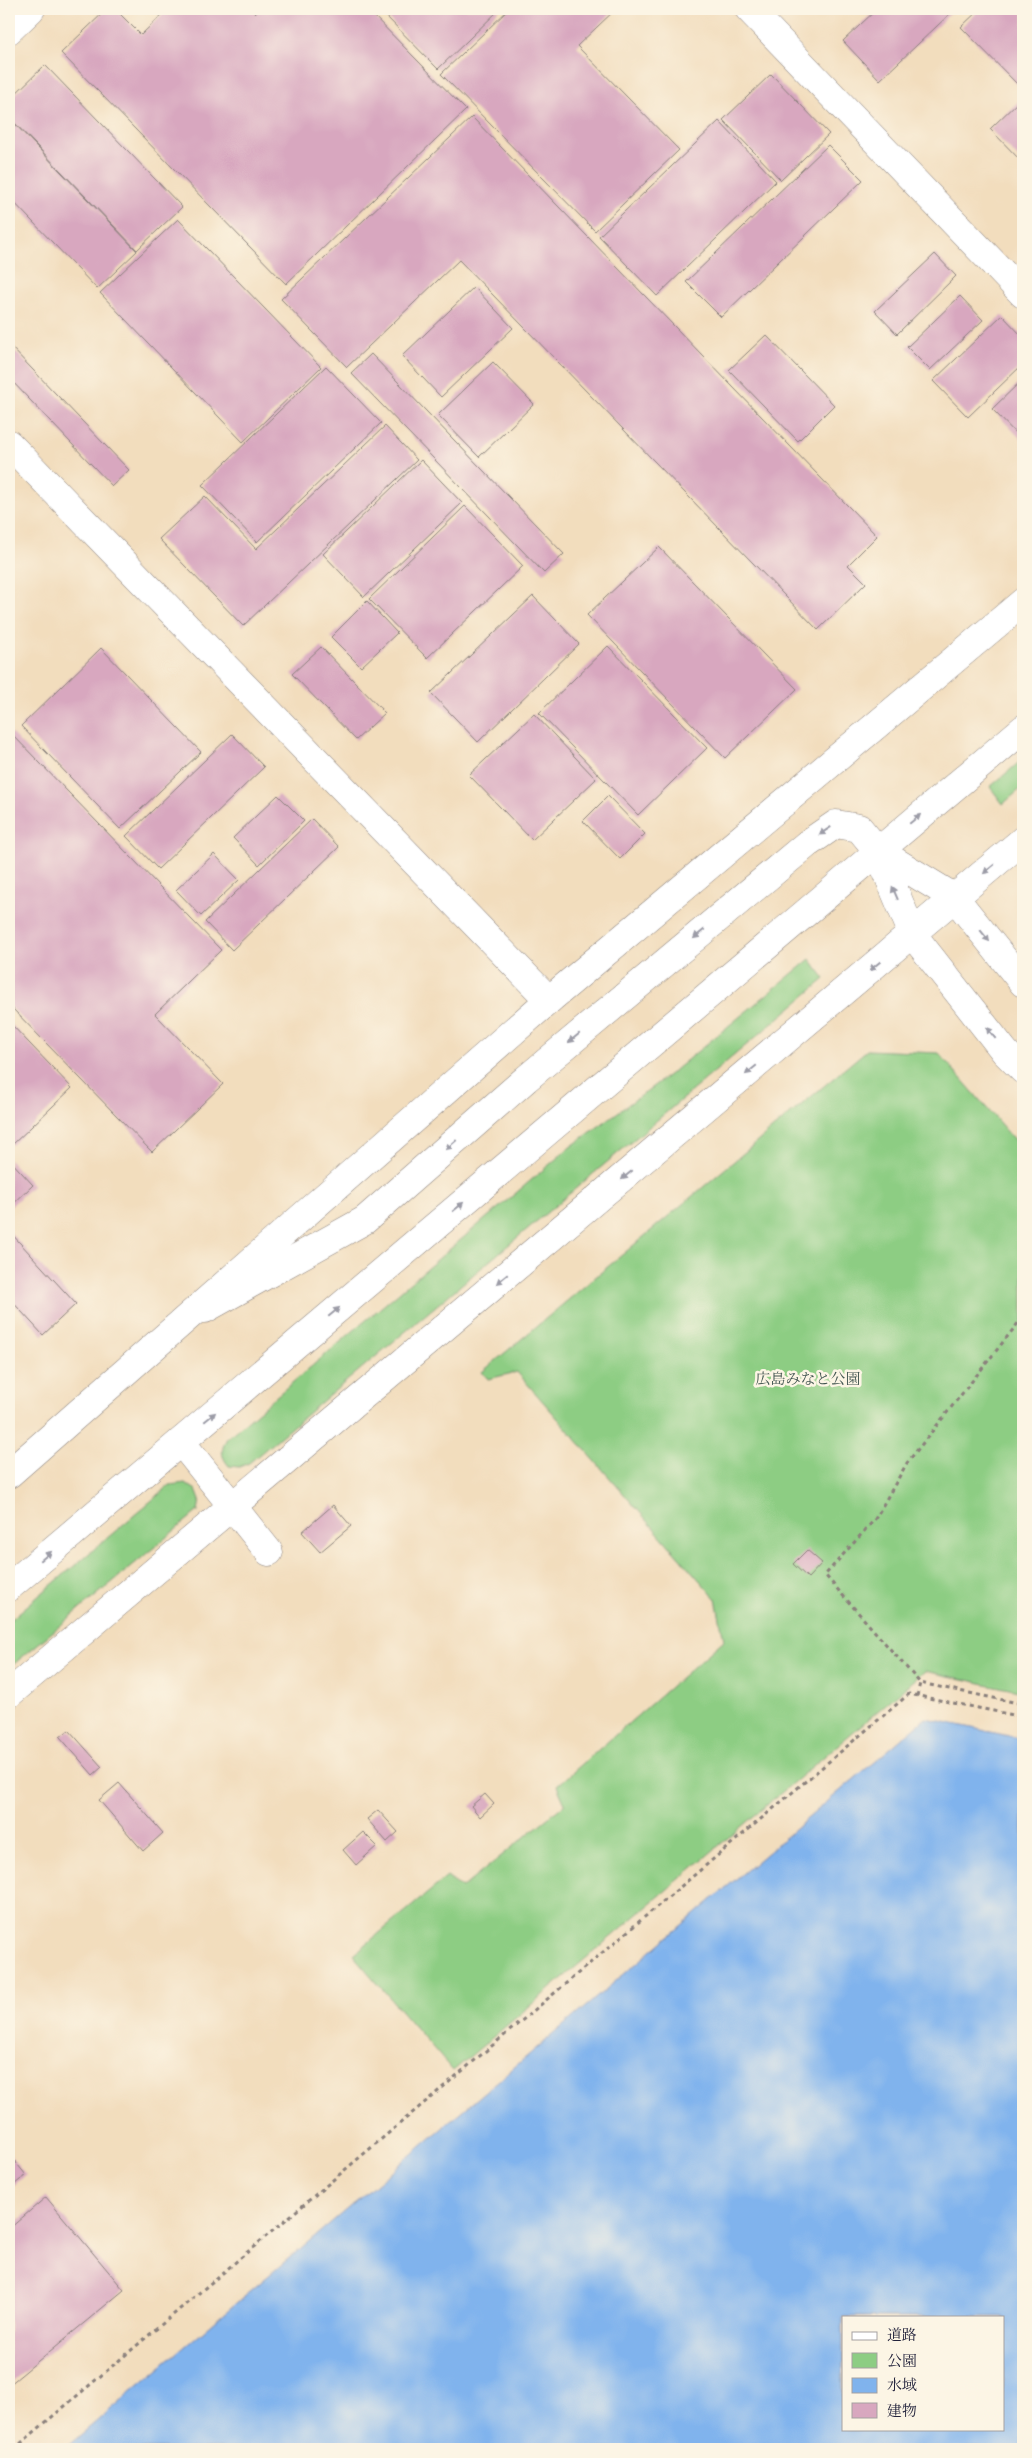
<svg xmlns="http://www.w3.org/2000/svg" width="1032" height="2458" font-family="'Libre Caslon Text','Noto Serif JP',serif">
<rect width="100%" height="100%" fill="#fcf5e5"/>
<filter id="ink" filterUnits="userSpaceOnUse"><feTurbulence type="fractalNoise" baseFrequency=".02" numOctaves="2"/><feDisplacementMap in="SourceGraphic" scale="10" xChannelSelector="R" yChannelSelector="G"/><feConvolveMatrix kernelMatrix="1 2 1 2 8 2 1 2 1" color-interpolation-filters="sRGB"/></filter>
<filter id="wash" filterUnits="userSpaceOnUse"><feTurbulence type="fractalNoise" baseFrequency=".0096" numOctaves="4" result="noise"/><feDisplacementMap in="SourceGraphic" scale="20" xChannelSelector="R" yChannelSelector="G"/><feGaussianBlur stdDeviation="1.12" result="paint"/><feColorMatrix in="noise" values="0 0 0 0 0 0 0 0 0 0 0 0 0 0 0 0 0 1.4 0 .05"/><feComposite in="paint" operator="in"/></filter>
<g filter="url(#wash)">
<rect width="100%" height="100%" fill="#f2ddbd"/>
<g fill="#8dcd83" stroke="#58785f">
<polygon points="1023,759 1023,787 1003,804 990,787"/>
<path d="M810,959L825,979L249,1463L239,1467L229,1466C220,1455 221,1450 227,1438L569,1148L670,1074Z"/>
<polygon points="867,1050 939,1053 1023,1150 1023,1692 925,1671 453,2071 353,1955 447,1877 462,1888 565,1804 557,1786 724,1640 716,1599 517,1372 488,1379 482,1372"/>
<polygon points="185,1483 196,1490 200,1500 198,1511 9,1668 9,1621 170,1485"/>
</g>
<path fill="#80b3ed" stroke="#516a94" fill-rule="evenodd" d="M926,1718L1023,1739V2449H64ZM843,2317H1003V2429H843Z"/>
<g id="blocks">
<g fill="#d8a7bf">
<polygon points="107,9 115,9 141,35 168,9 250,9 255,13 259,9 367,9 466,110 286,284 61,53"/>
<polygon points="379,9 500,9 438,69"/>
<polygon points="509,9 616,9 577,46 679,150 595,231 441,74"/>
<polygon points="877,9 955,9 880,80 843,41"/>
<polygon points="980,9 1023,9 1023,90 961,27"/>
<polygon points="45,65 182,207 137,250 9,117 9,100"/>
<polygon points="771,74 829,134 781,180 723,120"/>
<polygon points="1023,97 1023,163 990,129"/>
<polygon points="472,117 877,536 848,565 866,583 818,630 459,260 347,367 281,299"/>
<polygon points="719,121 776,181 657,296 599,236"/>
<polygon points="13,122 137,251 97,289 9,197 9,126"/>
<polygon points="828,145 863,180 721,317 686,282"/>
<polygon points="178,219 321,367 243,442 100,293"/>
<polygon points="935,254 956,276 897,334 875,311"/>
<polygon points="474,287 513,328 441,397 402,356"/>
<polygon points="960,296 983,320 930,370 907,347"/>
<polygon points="1002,315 1023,337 1023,364 968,417 933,381"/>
<polygon points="766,335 834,405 798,441 729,370"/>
<polygon points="9,345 129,470 112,486 9,378"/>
<polygon points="371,354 564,554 544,573 351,373"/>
<polygon points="493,362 534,404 479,457 438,415"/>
<polygon points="326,366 381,423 257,542 202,485"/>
<polygon points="1023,379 1023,441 992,409"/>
<polygon points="385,426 417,460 243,626 159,539 205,496 256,549"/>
<polygon points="421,460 462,503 364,597 323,554"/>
<polygon points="465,506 523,566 427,658 369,599"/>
<polygon points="659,547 797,689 725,758 587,615"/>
<polygon points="533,596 579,644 478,742 431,693"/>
<polygon points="367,601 397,633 361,667 331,637"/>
<polygon points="608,646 707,748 638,815 539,713"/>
<polygon points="321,647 385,713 356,740 292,674"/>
<polygon points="101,648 201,752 120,829 21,726"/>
<polygon points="534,714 596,779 532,840 469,775"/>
<polygon points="9,731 221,950 155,1014 223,1084 152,1152 9,1005"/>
<polygon points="232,734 264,767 158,869 126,836"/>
<polygon points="278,795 304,821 259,865 233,838"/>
<polygon points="608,796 645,834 620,859 583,821"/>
<polygon points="312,819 339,847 232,950 205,922"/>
<polygon points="214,854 239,880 201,916 176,890"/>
<polygon points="9,1022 72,1088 12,1145 9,1141"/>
<polygon points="9,1159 33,1185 9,1208"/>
<polygon points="9,1231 76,1304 43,1335 9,1298"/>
<polygon points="333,1505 351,1526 320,1552 302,1532"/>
<polygon points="807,1550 822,1563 808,1578 793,1564"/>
<polygon points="69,1730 102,1767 93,1775 60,1737"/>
<polygon points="119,1783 163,1833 143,1851 99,1800"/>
<polygon points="485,1794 494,1804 480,1817 471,1806"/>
<polygon points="378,1810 398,1832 387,1842 367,1819"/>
<polygon points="363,1832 377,1846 356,1865 343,1850"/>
<polygon points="9,2154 26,2175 9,2189"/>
<polygon points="46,2197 124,2290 9,2385 9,2229"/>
</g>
</g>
</g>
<g filter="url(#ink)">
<use href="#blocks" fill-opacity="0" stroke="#8a807c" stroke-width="1"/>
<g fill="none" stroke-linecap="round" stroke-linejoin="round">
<defs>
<g id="minor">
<polyline points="205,1309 365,1220 526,1079 807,844 836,824 859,828 878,851"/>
<polyline points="181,1442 269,1552"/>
</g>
<g id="tertiary">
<polyline points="749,9 1023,294"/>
<polyline points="9,30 31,9"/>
<polyline points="9,444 549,1000"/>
<polyline points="878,851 913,935 1005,1052 1023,1070"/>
<polyline points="878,851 955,898 1023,983"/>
<polyline points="9,1474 549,1000 1023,602"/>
<polyline points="9,1587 1023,729"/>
<polyline points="9,1694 1023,840"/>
</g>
</defs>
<use href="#minor" stroke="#8a807c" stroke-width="29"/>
<use href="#tertiary" stroke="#8a807c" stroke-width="29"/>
<g stroke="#8a807c" stroke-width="3" stroke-dasharray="4 4" stroke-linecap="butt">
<polyline points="1023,1317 907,1463 875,1519 825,1575 920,1683 1023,1704"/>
<polyline points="917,1696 920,1683"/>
<polyline points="14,2449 909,1694 1023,1717"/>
</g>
<use href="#minor" stroke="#fff" stroke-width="28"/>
<use href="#tertiary" stroke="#fff" stroke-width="28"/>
</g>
<defs><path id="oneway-solid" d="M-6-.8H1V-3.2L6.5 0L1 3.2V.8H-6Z" transform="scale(1.25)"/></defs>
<g fill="#9c9ca7">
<use href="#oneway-solid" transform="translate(915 819) rotate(-40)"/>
<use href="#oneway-solid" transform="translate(825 831) rotate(146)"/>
<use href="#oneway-solid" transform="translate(989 869) rotate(140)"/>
<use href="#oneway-solid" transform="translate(895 893) rotate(-113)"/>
<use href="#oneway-solid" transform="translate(699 934) rotate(140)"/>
<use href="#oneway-solid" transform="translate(985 936) rotate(51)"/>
<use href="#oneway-solid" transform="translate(875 966) rotate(140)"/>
<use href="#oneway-solid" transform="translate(991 1033) rotate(-128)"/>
<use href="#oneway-solid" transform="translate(574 1038) rotate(140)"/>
<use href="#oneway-solid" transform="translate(751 1070) rotate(140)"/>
<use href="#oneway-solid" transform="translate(451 1145) rotate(139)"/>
<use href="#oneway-solid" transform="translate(627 1175) rotate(140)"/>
<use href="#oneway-solid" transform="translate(458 1207) rotate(-40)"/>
<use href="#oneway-solid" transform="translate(502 1279) rotate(140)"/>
<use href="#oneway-solid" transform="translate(334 1312) rotate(-40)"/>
<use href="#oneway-solid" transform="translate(210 1417) rotate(-40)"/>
<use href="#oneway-solid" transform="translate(46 1556) rotate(-40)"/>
</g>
</g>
<g text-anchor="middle" stroke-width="5" stroke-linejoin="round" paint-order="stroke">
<g font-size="15" fill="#425551" stroke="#fcf5e5">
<text x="808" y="1384">広島みなと公園</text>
</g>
</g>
<rect width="1032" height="2458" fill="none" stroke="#fcf5e5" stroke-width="30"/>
<rect x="842" y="2316" width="162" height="115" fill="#fcf5e5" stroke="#a5a1a1"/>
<rect x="852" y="2332" width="25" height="8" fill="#ffffff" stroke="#a5a1a1"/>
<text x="887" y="2340" font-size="15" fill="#22223b">道路</text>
<rect x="852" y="2353" width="25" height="15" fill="#8dcd83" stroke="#a5a1a1"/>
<text x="887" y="2366" font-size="15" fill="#22223b">公園</text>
<rect x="852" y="2378" width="25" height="15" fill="#80b3ed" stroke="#a5a1a1"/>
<text x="887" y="2390" font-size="15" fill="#22223b">水域</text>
<rect x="852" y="2403" width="25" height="15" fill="#d8a7bf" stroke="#a5a1a1"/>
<text x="887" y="2416" font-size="15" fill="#22223b">建物</text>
</svg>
